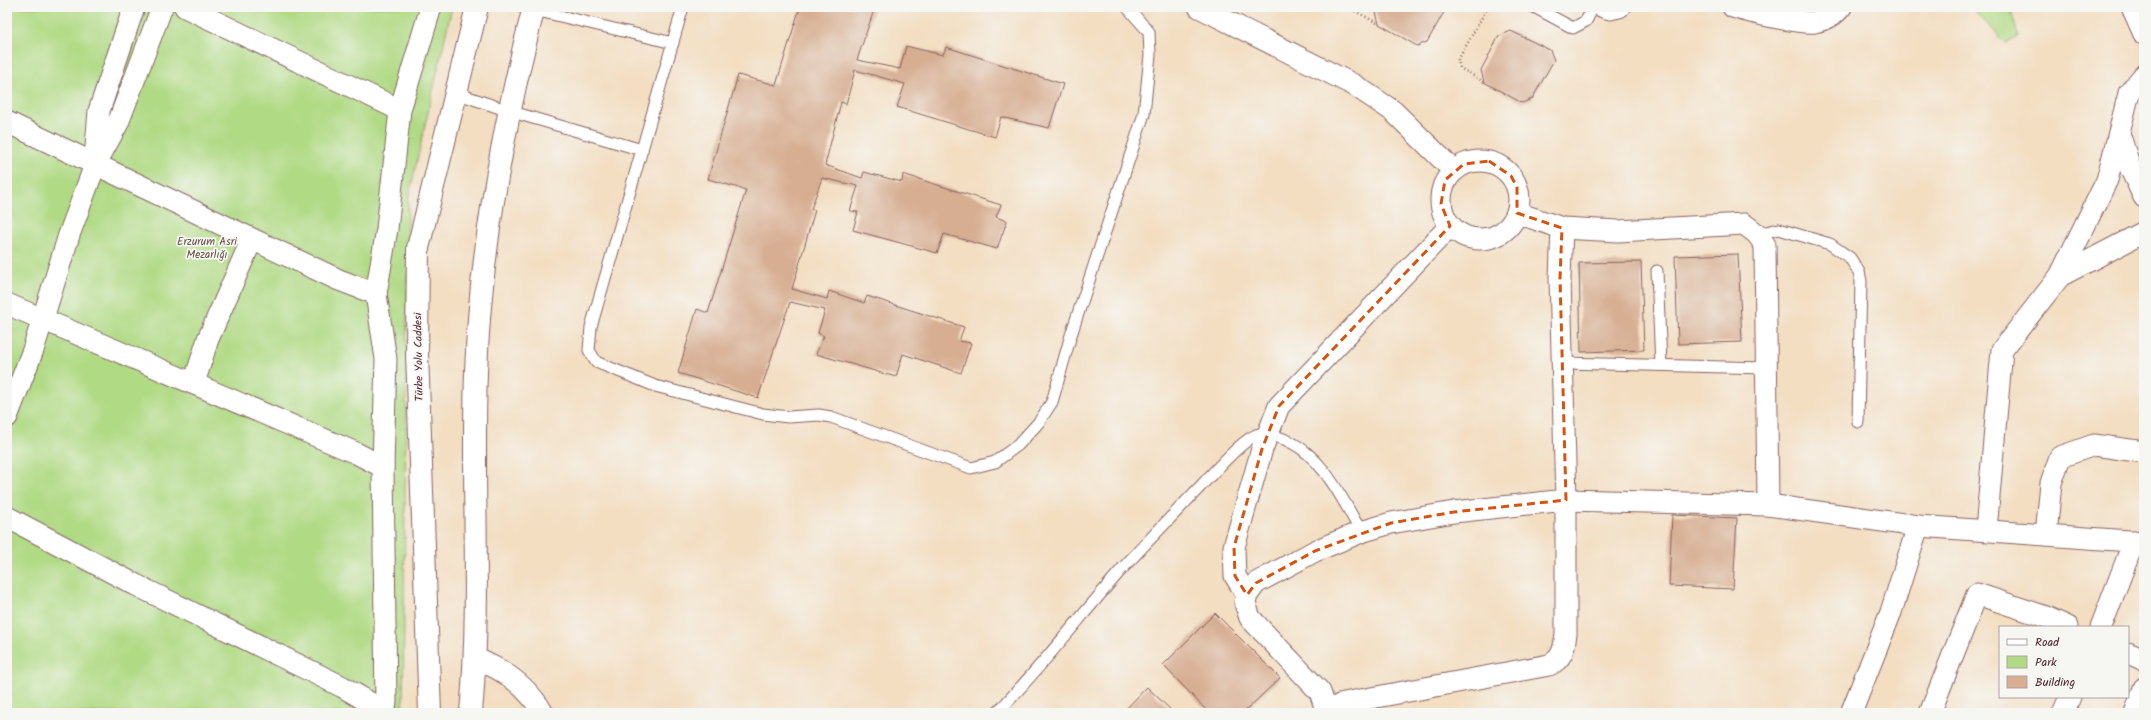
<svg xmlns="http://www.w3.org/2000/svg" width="2151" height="720" font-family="Kalam,sans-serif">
<rect width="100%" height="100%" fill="#f6f6f2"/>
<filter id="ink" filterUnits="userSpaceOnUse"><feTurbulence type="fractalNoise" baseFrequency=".025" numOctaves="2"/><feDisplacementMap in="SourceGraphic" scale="8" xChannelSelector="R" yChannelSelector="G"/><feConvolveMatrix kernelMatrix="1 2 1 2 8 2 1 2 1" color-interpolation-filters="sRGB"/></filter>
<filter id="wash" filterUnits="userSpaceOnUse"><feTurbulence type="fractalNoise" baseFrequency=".012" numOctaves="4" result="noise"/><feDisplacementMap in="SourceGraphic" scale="16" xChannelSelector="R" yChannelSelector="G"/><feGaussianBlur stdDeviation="0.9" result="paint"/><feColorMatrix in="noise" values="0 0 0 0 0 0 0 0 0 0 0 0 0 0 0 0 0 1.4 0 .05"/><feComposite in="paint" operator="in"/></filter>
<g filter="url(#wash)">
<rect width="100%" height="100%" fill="#f3dec2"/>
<g fill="#b1da85" stroke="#7e7c58">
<polygon points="7,7 452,7 408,200 403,713 7,713"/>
<polygon points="1970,7 2010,7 2018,36 2006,43"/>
</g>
<g id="blocks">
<g fill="#d7ae92">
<polygon points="800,7 875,7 857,60 900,69 906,46 943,55 946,47 1063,84 1049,128 1001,117 995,137 897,107 905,84 855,70 846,104 841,102 825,165 862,178 864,172 902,182 903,174 1001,205 996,217 1007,221 997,249 944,234 937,253 853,230 858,212 850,211 858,186 822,178 811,209 815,210 792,289 827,299 829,291 864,303 867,296 964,327 959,341 971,343 961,373 903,354 896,377 816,354 824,336 818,333 825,310 790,302 758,398 678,373 697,309 708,313 746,190 708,179 738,75 776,85"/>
<polygon points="1379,7 1447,7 1427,42 1417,46 1379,24 1376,12"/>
<polygon points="1511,31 1550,50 1554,60 1532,99 1522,103 1484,82 1481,70 1499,36"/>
<polygon points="1738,254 1742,342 1678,344 1675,256"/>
<polygon points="1641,262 1644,350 1581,352 1579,263"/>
<polygon points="1672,515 1737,518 1733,589 1669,586"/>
<polygon points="1215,613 1280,678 1243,713 1209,713 1163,665"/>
<polygon points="1147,687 1174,713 1122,713"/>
</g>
</g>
</g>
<g filter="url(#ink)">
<use href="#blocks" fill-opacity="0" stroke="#856260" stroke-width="1"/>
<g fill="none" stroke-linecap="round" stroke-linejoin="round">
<defs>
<g id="lane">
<polyline points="522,7 673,43"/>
<polyline points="683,7 591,327 589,350 596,362 655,386 763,414 788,417 819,415 831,417 971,468 995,462 1018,445 1039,422 1052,402 1071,335 1144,114 1150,55 1149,32 1127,7"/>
<polyline points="1534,7 1573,28 1586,21 1593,7"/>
<polyline points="456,93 509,111 642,150"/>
<polyline points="1757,234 1779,229 1830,244 1850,258 1859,272 1861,281 1858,422"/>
<polyline points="1657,271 1661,365"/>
<polyline points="1562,363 1767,368"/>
<path d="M997,713C1041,667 1080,617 1122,569C1147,542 1172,516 1197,490C1210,477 1244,436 1260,434C1264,433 1270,435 1274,436C1318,446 1341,496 1361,532"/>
</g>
<g id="street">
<polyline points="185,7 400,110"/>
<polyline points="1199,7 1354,85 1393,111 1453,170"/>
<polyline points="1603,7 1610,9 1619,7"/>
<path d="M1733,7C1748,12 1800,24 1815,22C1825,20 1835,15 1841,7"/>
<polyline points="2132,7 2144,34"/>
<polyline points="7,122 252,239 339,280 376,294"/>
<polyline points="2119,133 2131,170 2144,197"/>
<polyline points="95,158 99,111 134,7"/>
<circle cx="1480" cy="200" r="39"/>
<polyline points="1517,213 1562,228 1618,231 1744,224 1757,234 1765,245 1768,505"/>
<polyline points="2060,276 2107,180 2129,93 2144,75"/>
<polyline points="7,304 356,453 383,467"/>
<polyline points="194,383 208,339 252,239"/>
<polyline points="7,417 33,350 69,235 95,165 118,123 162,7"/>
<polyline points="7,517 136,585 343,687 384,711"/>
<polyline points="1986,530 2002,350 2060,276 2144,232"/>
<polyline points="2046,535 2051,483 2060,457 2094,445 2144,452"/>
<polyline points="1247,595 1235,576 1234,547 1262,449 1279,406 1450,226"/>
<polyline points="2101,627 2134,541"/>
<polyline points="2128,653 2144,660"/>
<path d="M476,659C505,670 527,686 543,713"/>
<polyline points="384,713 386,702 383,467 386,359 376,294 387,229 400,110 431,7"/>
<path d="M1325,713L1344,703L1549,665C1563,659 1564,648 1566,634V500L1560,278L1562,228"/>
<polyline points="1327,713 1320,692 1250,618 1245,603 1247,595 1256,583 1315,551 1361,532 1391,523 1454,512 1566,500 1768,505 1918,526 2144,542"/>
<polyline points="1851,713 1891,612 1918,526"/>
<polyline points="1930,713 1977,594 2046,617 2068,627"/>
<polyline points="2063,713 2070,697"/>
<polyline points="2135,713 2144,688"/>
</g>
<g id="secondary">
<polyline points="430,713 417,353 418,248 477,7"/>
<path d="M471,713C481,600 472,487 476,373C480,249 503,127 534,7"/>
</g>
</defs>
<use href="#lane" stroke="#856260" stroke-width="13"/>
<use href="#street" stroke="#856260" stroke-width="23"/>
<use href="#secondary" stroke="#856260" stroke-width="24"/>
<g stroke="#856260" stroke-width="2.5" stroke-dasharray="1 3" stroke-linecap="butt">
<polyline points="1354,7 1355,11 1379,24"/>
<polyline points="1484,82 1460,68 1458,60 1488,7"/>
</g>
<use href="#lane" stroke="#fff" stroke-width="11"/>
<use href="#street" stroke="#fff" stroke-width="21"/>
<use href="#secondary" stroke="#fff" stroke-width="22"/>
</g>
</g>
<path fill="none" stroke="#d8530f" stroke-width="3" stroke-dasharray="8 5" stroke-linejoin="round" d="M1489,161L1511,176L1517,187V213L1562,228L1560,278L1566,500L1454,512L1391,523L1315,551L1256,583L1247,595L1235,576L1234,547L1262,449L1279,406L1450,226L1441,204L1445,180L1464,164Z"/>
<g text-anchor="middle" stroke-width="3.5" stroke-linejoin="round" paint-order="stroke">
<g font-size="11" fill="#644e42" stroke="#f6f6f2">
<text x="207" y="245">Erzurum Asri<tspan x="207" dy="13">Mezarlığı</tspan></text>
</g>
<g font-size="11" fill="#4a1f2b" stroke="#f6f6f2">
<text transform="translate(418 357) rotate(-91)" y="4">Türbe Yolu Caddesi</text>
</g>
</g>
<rect width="2151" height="720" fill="none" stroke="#f6f6f2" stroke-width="24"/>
<rect x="1999" y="626" width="130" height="72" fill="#f6f6f2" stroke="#b1a0a2"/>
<rect x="2007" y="639" width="20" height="6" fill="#ffffff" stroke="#b1a0a2"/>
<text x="2035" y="646" font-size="12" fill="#4a1f2b">Road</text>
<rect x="2007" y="656" width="20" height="12" fill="#b1da85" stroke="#b1a0a2"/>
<text x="2035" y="666" font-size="12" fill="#4a1f2b">Park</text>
<rect x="2007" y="676" width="20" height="12" fill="#d7ae92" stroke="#b1a0a2"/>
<text x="2035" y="686" font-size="12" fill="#4a1f2b">Building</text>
</svg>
